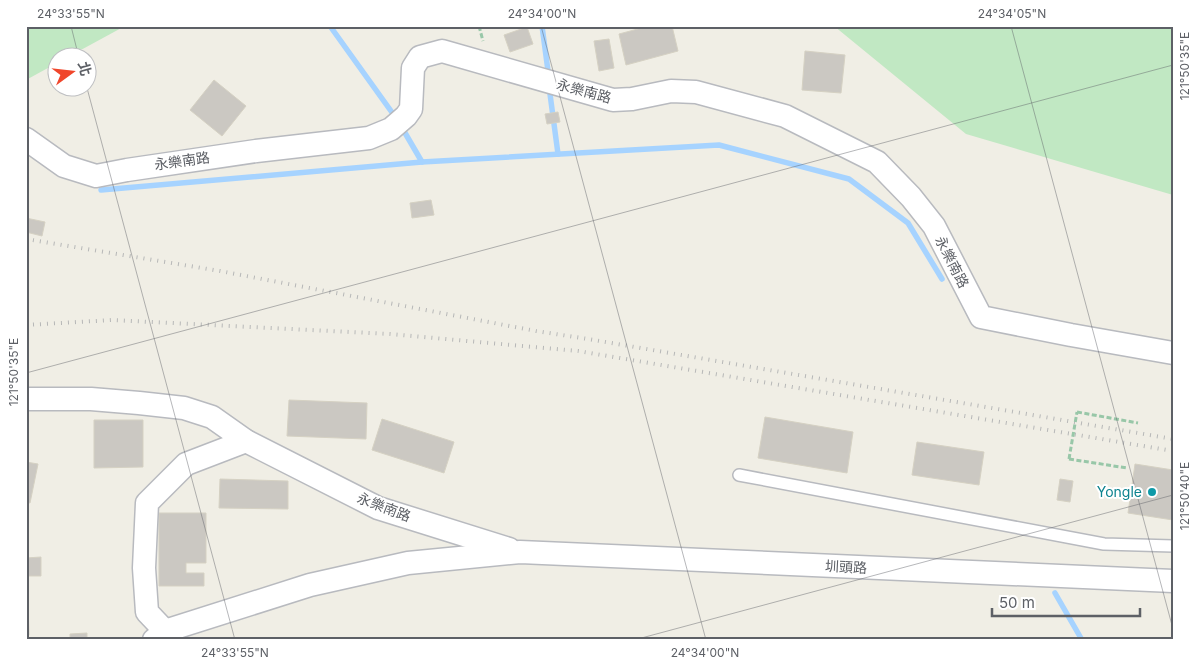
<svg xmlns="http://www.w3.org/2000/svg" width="1199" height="666" font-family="Inter,'Noto Sans TC',sans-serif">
<rect width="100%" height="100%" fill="#f0eee5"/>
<g fill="#c1e8c3">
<polygon points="26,26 125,26 68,57 58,58 57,63 26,80"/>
<polygon points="834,26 1173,26 1173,195 966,134"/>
</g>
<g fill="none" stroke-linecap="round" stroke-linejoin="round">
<g stroke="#a6d3ff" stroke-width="5.5">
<polyline points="330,26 396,118"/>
<polyline points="542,26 548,71"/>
<polyline points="550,94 558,154"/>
<polyline points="401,126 422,162 719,145 849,179 908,223 942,279"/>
<polyline points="101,190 422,162"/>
<polyline points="1055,593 1082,640"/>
</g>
</g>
<g fill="#cbc8c2" stroke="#d5d1c3">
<polygon points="649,26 672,26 678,51 626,65 619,34"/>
<polygon points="527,27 533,44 510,52 504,35"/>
<polygon points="609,39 614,68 599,71 594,41"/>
<polygon points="805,51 845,55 841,93 802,90"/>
<polygon points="214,80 246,106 222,136 190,110"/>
<polygon points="558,112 560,122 547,124 545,114"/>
<polygon points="431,200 434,215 412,218 410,203"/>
<polygon points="26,218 45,222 42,236 26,232"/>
<polygon points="289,400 367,403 366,439 287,436"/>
<polygon points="765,417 853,432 847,473 758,458"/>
<polygon points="382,419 454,442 444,473 372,450"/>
<polygon points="94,420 143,420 143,467 94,468"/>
<polygon points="917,442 984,452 979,485 912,475"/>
<polygon points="26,462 38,464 30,503 26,502"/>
<polygon points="1135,464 1173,470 1173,520 1128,513"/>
<polygon points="220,479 288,481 288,509 219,508"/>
<polygon points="1060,479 1073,481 1070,502 1057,500"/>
<polygon points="159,513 206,513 206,563 186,563 186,573 204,573 204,586 159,586"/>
<polygon points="41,557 41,576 27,576 29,635 26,635 26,558"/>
<polygon points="87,633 87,640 70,640 70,634"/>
</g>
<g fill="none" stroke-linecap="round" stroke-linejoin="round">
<defs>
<polyline id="service" points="739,475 1104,544 1173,546"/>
<g id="minor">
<polyline points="26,139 64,166 96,176 127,170 256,151 369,138 391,129 406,116 411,109 413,68 420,57 442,51 613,100 632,99 671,91 696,92 785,116 877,162 911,197 934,226 981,317 1071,335 1173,353"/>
<polyline points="26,399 91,399 139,403 184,408 212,417 246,441 378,508 509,549"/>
<polyline points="165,631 147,612 144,568 147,503 186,464 246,441"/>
<polyline points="154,640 165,631 310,585 408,563 520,552 1173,581"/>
</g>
</defs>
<use href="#service" stroke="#b8babf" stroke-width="14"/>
<use href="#minor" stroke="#b8babf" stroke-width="25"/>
<g stroke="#98c7a8" stroke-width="3" stroke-dasharray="5 2.5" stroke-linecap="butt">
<polyline points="479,26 483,41"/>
<polyline points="1077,412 1138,423"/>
<polyline points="1069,459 1127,468"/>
</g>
<use href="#service" stroke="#fff" stroke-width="11"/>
<use href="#minor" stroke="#fff" stroke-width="22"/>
<g stroke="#b6b7b7" stroke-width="4" stroke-dasharray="1 6" stroke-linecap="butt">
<polyline points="26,239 220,271 536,331 588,339 1173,439"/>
<polyline points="26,325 112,320 390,334 578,351 1173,451"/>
</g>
<polyline stroke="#98c7a8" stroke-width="3" stroke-dasharray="5 2.5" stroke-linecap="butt" points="1069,459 1077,412"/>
</g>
<path fill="none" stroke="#5d6066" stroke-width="1" stroke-opacity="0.45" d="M71,26L79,58M541,26L706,640M1011,26L1173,629M87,88L235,640M26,373L1173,65M634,640L1173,495"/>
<circle fill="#0f9aa8" stroke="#fff" stroke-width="2" cx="1152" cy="492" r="5"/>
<g text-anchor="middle" stroke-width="4" stroke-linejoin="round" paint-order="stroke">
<g font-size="14" fill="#5d6066" stroke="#fff">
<text transform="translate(584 91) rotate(15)" y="5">永樂南路</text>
<text transform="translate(182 161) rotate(-8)" y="5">永樂南路</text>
<text transform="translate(952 262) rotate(63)" y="5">永樂南路</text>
<text transform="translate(384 507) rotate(21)" y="5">永樂南路</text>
<text transform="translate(846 567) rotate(3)" y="5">圳頭路</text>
</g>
<g font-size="14" fill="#0d838f" stroke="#fff" text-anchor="end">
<text x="1142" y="497">Yongle</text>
</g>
</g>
<rect width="1199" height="666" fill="none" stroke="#ffffff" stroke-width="55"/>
<g transform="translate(72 72) rotate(75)"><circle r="24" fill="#ffffff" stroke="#bebfc2"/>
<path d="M0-4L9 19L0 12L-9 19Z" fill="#f0462b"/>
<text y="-8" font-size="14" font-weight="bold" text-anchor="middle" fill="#5d6066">北</text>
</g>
<path d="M992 608v8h148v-8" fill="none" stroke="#5d6066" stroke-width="2.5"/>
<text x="999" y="608" font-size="15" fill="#5d6066" stroke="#ffffff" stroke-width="4" paint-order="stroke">50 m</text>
<rect x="28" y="28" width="1144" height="610" fill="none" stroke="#5d6066" stroke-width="2"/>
<g font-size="12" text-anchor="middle" fill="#5d6066">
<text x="71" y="18">24°33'55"N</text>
<text x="542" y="18">24°34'00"N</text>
<text x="1012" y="18">24°34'05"N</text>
<text transform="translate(1185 66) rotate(-90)" y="4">121°50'35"E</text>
<text transform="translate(14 372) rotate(-90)" y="4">121°50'35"E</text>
<text transform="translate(1185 496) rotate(-90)" y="4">121°50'40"E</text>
<text x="235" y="657">24°33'55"N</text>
<text x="705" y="657">24°34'00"N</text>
</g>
</svg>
